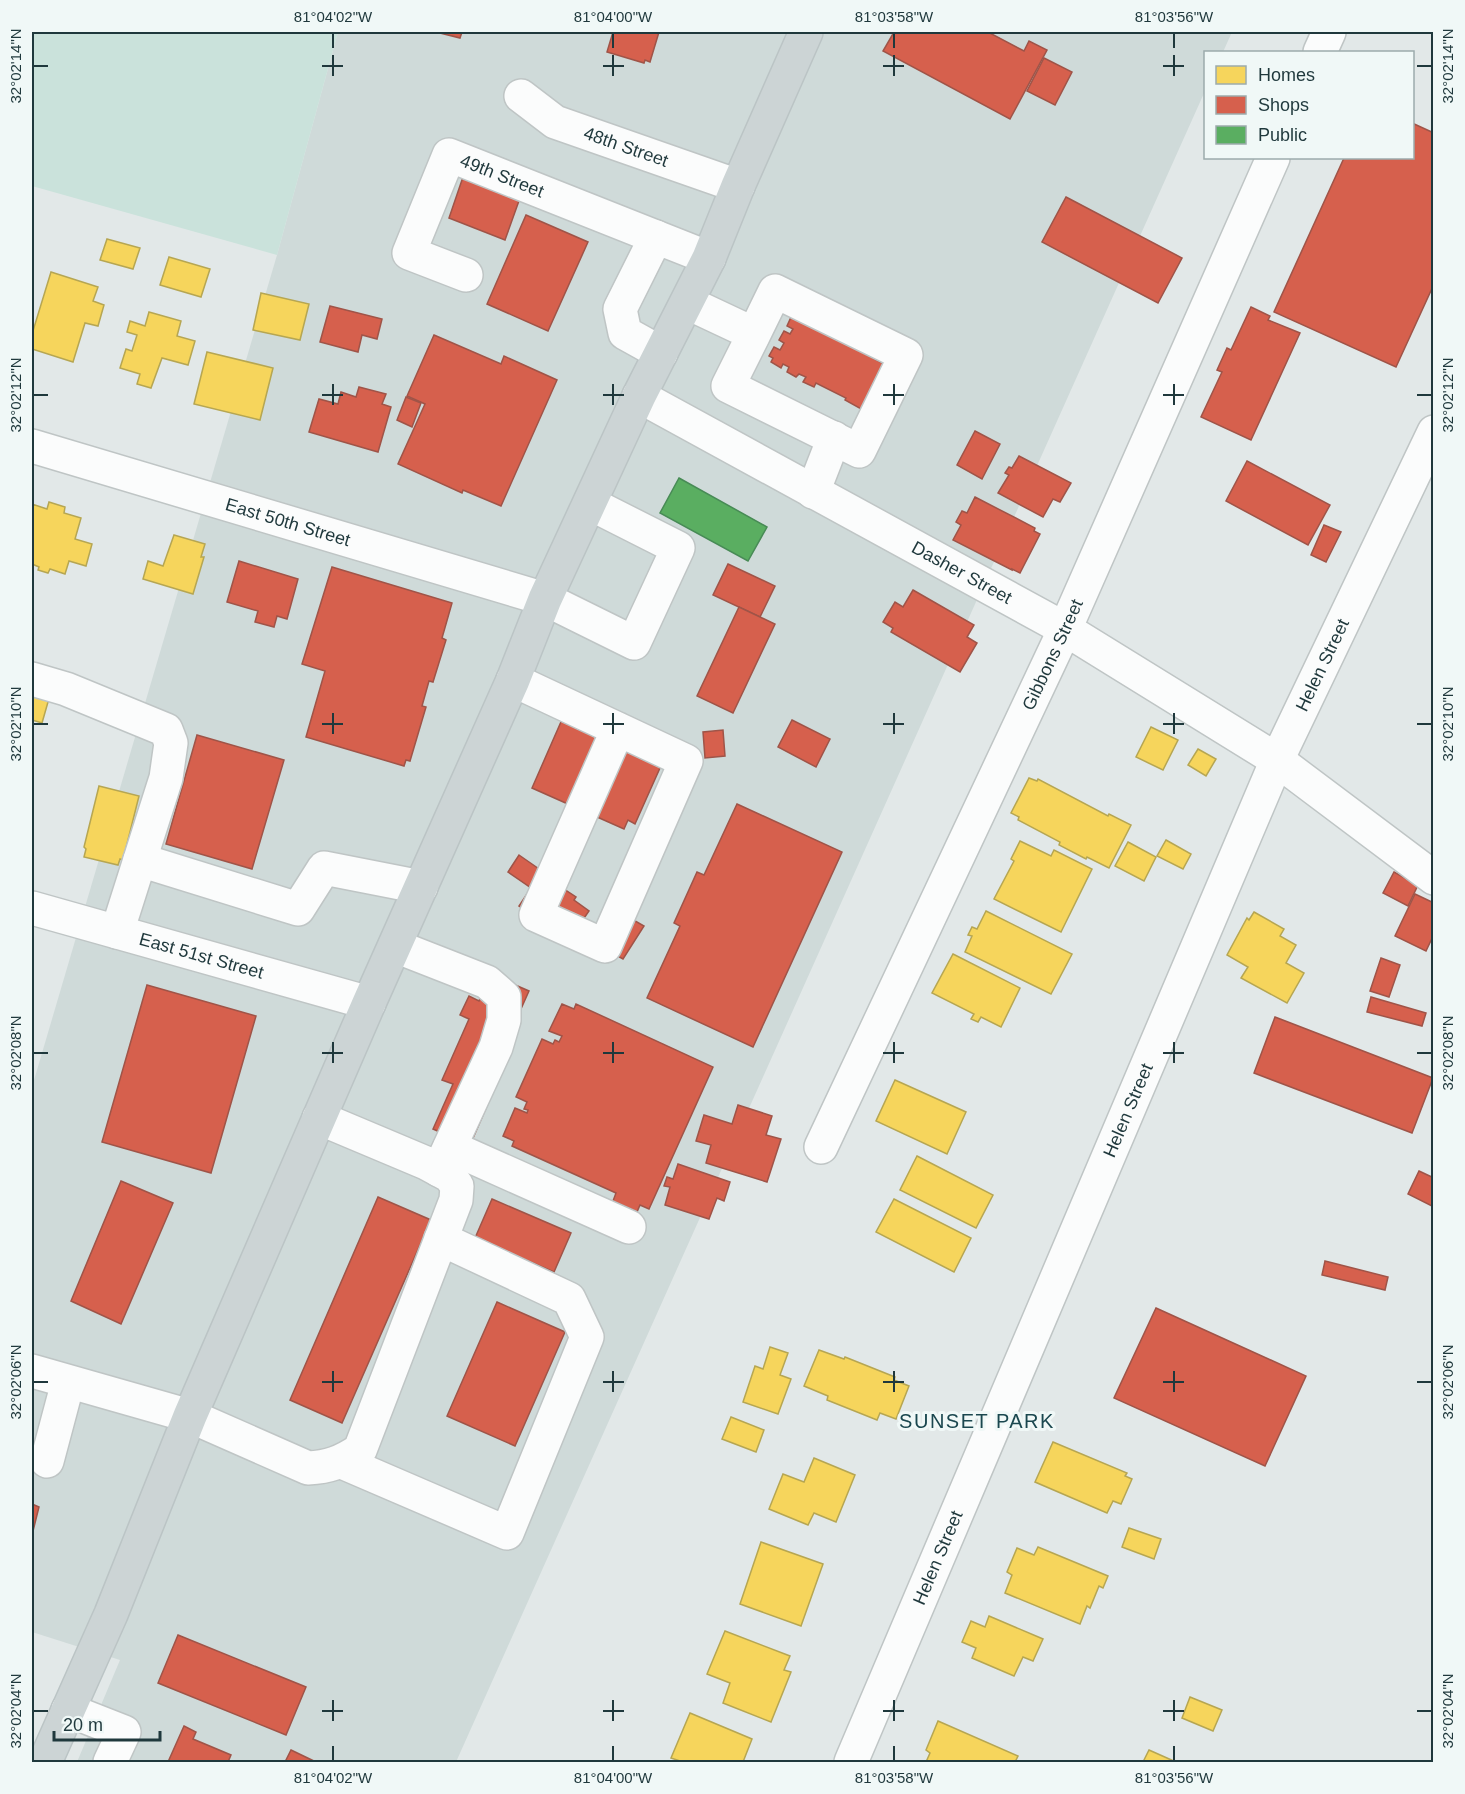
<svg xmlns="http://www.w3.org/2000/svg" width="1465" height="1794" font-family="Helvetica,sans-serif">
<rect width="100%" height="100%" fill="#e2e8e8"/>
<polygon fill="#cfdad9" points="338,32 1232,32 1223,52 1206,52 1205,91 456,1762 77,1762 120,1660 32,1632 32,1087 277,255"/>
<polygon fill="#cae2db" points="32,32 338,32 277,255 32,186"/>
<g fill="#f6d55c" stroke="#b6a652" stroke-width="1.5">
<polygon points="107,239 140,248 133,269 100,260"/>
<polygon points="169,257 210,269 201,297 160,285"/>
<polygon points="51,272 98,287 93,301 104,305 98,326 85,323 73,362 32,349 32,334"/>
<polygon points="261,293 309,304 300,340 253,330"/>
<polygon points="149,312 181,321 177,336 195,341 188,365 162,358 151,388 137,384 140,374 120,368 126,349 132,351 137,335 127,332 130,321 145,326"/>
<polygon points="207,352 273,368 260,420 194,404"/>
<polygon points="49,502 65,507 64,513 81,518 75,539 92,544 86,566 69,561 65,574 50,569 48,573 38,570 39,567 32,564 32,504 47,509"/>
<polygon points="174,535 205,544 201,557 204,557 193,594 143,579 148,561 163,566"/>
<polygon points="32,690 50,695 42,723 32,720"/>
<polygon points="1151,727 1178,740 1163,770 1136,757"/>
<polygon points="1198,749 1216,759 1206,776 1188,765"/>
<polygon points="1029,778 1037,781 1038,779 1108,816 1109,814 1131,825 1109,868 1087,857 1086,859 1059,845 1060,842 1018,820 1019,817 1011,813"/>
<polygon points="99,786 139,796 123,860 120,859 118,865 84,857 86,849 84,847"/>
<polygon points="1166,840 1191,854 1183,869 1157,856"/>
<polygon points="1020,841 1051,856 1054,850 1092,869 1061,932 994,899 1014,861 1011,859"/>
<polygon points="1128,842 1156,857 1144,881 1115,866"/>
<polygon points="986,911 1072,954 1051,994 965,952 972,936 968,935 972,927 977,929"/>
<polygon points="1254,912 1284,929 1280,936 1296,945 1286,963 1304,973 1287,1003 1241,978 1248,967 1227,955 1247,918 1249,920"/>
<polygon points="953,954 1020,988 1001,1027 981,1017 978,1022 971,1019 974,1014 932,993"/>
<polygon points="895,1080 966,1112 947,1154 876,1121"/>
<polygon points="917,1156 993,1195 976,1228 900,1190"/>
<polygon points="894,1199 971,1238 954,1272 876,1232"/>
<polygon points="770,1347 788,1353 780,1375 791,1379 778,1414 743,1402 755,1366 763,1369"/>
<polygon points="819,1350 844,1359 845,1357 895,1377 894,1380 909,1386 896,1419 880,1413 877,1420 827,1400 828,1396 804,1386"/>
<polygon points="731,1417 764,1430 756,1452 722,1439"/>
<polygon points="1053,1442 1127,1473 1125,1476 1132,1479 1121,1504 1113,1501 1107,1513 1035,1482"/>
<polygon points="814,1458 855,1475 836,1522 814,1513 808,1525 769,1509 783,1474 804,1482"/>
<polygon points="1129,1528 1161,1539 1154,1559 1122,1547"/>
<polygon points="761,1542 823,1564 801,1626 740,1604"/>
<polygon points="1038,1547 1108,1576 1103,1588 1099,1586 1090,1608 1087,1606 1080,1624 1005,1593 1012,1575 1007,1572 1017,1548 1034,1555"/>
<polygon points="989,1616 1043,1639 1033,1661 1023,1657 1014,1676 972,1658 976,1648 962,1642 971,1621 985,1627"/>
<polygon points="725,1631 790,1656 784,1670 791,1672 771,1722 723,1703 730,1683 707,1674"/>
<polygon points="1190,1697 1222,1710 1213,1731 1182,1718"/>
<polygon points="690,1713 752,1739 743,1762 683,1762 671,1758"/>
<polygon points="938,1721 1018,1756 1015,1762 926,1762 930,1753 926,1750"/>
<polygon points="1149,1750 1176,1762 1143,1762"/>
</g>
<g fill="#d6604d" stroke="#9f5448" stroke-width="1.5">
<polygon points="436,32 462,32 460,38"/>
<polygon points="613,32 659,32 650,62 645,60 644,63 607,52"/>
<polygon points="894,32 988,32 1024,51 1029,41 1047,50 1010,119 883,51"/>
<polygon points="1044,58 1072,72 1055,105 1027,91"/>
<polygon points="1412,123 1434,133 1434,284 1396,367 1274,312 1344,158 1412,158"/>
<polygon points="463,177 520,198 505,240 449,218"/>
<polygon points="1066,197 1182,258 1158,303 1042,242"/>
<polygon points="526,215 588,242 548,331 487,304"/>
<polygon points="330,306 382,319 377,339 362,335 358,352 320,342"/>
<polygon points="1251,307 1270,316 1268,320 1300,333 1251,440 1201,417 1222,372 1217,370 1227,348 1231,350"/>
<polygon points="792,315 841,336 839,340 886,365 863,410 845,400 846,398 816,383 814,387 803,382 806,377 799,374 796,377 787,372 789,367 783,364 781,368 771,362 773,358 769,356 774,347 780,350 784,343 779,340 784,331 790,334 793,329 787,326"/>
<polygon points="434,335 501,364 504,356 557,380 501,506 463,490 462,493 398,464 425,404 407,396"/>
<polygon points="359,387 386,394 382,404 391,407 378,452 309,432 319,399 338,404 341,392 356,397"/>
<polygon points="406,397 421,403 412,427 397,420"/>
<polygon points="975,431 1000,444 982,479 957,465"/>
<polygon points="1019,456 1071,483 1060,502 1053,499 1043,517 998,493 1009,475 1005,473 1009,467 1012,468"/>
<polygon points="1247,461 1330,505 1308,545 1226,501"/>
<polygon points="975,497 1035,528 1034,531 1040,534 1020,573 1012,569 1012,570 953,540 961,525 956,522 962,511 967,513"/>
<polygon points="1324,525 1341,532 1326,562 1311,555"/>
<polygon points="239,561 298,579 287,619 277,616 274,627 255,622 258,611 227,602"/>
<polygon points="728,564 775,586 760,617 713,595"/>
<polygon points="332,567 452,603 442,638 446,640 433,682 429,681 422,706 426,707 410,761 406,760 404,766 306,737 325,671 302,664"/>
<polygon points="913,590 974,625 967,637 977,643 960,672 891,632 893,628 883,622 895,602 903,607"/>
<polygon points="739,607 775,624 733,713 697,696"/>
<polygon points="564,715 664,759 635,824 628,820 624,829 532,788"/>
<polygon points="792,720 830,739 816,767 778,747"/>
<polygon points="723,730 725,756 705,758 703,732"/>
<polygon points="197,735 284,760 252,869 166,844"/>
<polygon points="737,804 842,852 753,1047 647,998 680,926 674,923 697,872 704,875"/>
<polygon points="519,855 562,885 561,887 576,897 574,900 589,911 569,940 519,906 531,888 508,872"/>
<polygon points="1394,872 1418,885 1408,906 1383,893"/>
<polygon points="1415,894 1434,903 1434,934 1426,951 1395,936"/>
<polygon points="623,914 644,926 623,959 603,948"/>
<polygon points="1381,958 1400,965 1389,997 1370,991"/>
<polygon points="490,974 529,991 482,1096 490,1099 470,1145 433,1129 453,1084 442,1080 469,1019 460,1015 469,996 479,1001"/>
<polygon points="147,985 256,1016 211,1173 102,1142"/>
<polygon points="1371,997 1426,1013 1422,1026 1367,1012"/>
<polygon points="562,1004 574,1009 576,1004 713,1067 649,1209 640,1205 637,1212 613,1201 616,1193 512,1146 514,1141 503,1136 515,1108 527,1113 528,1110 524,1109 527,1102 516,1097 542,1039 553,1044 555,1040 559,1042 562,1036 549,1031"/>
<polygon points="1275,1017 1433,1078 1412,1133 1254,1073"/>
<polygon points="738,1105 772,1116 766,1135 781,1139 767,1182 706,1163 711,1145 696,1141 704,1115 732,1124"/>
<polygon points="678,1164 730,1182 724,1201 717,1198 709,1219 665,1205 670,1187 664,1186 667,1177 673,1179"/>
<polygon points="1419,1171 1434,1178 1434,1207 1408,1194"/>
<polygon points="121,1181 173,1203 121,1324 71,1301"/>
<polygon points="378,1197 431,1220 342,1423 290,1400"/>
<polygon points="492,1199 571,1233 554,1272 475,1238"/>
<polygon points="1325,1261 1388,1277 1385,1290 1322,1275"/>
<polygon points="497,1302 565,1332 515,1446 447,1416"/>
<polygon points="1156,1308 1306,1376 1265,1466 1114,1398"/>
<polygon points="32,1504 39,1507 32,1535"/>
<polygon points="178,1635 306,1687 286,1735 158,1683"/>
<polygon points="184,1726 196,1732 193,1739 231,1755 228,1762 168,1762"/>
<polygon points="291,1750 316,1762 285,1762"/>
</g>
<polygon fill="#5aae61" stroke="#488b56" stroke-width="1.5" points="679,478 767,527 748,561 660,513"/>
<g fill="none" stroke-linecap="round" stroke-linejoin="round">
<defs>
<g id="minor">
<polyline points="1320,52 1329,32"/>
<path id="s1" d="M521,96L555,122L738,186"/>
<polyline points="656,237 620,309 625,333 661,353"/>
<path id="s2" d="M466,275L409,253L449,155L709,258"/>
<polyline points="688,303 754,334 728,386 859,451 906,355 775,291 754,334"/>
<path id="s3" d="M639,396L1065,629L1277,760L1434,878"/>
<path id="s4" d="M32,446L545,599L634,643L678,548L591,504"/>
<polyline points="813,492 834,438"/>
<polyline points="32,679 66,689 166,730 171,743 166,778 117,932"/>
<polyline points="513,680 686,761 605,946 536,915 618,729"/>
<polyline points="140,860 298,909 324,868 421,887"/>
<path id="s5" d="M32,908L369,1003"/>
<polyline points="395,946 487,982 504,997 504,1020 496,1047 439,1170"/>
<polyline points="450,1147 629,1227"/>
<path id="s6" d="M821,1147L1065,629L1273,158"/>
<path d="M32,1371L190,1416L308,1468C329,1467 342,1462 360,1450L456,1200L457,1186L450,1176L426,1163L319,1118"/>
<polyline points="47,1461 68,1382"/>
<polyline points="342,1462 507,1533 587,1337 569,1299 441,1239"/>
<polyline points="68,1710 124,1732 110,1762"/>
<path id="s7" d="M851,1762L1277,760L1434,432"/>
</g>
<polyline id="major" points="45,1762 111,1614 190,1416 369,1003 513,680 545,599 639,396 709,258 738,186 806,32"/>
</defs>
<use href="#minor" stroke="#bfc5c5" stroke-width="36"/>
<use href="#major" stroke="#bbc4c5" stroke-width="36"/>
<use href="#minor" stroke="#fbfcfc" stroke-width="33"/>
<use href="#major" stroke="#ccd4d5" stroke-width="33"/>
</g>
<path fill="none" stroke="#1f383c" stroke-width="2" d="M333,33V48M613,33V48M894,33V48M1174,33V48M333,55V76M613,55V76M894,55V76M1174,55V76M33,66H48M322,66H343M603,66H624M883,66H904M1163,66H1184M1417,66H1432M333,384V405M613,384V405M894,384V405M1174,384V405M33,395H48M322,395H343M603,395H624M883,395H904M1163,395H1184M1417,395H1432M333,713V734M613,713V734M894,713V734M1174,713V734M33,724H48M322,724H343M603,724H624M883,724H904M1163,724H1184M1417,724H1432M333,1042V1063M613,1042V1063M894,1042V1063M1174,1042V1063M33,1053H48M322,1053H343M603,1053H624M883,1053H904M1163,1053H1184M1417,1053H1432M333,1371V1392M613,1371V1392M894,1371V1392M1174,1371V1392M33,1382H48M322,1382H343M603,1382H624M883,1382H904M1163,1382H1184M1417,1382H1432M333,1700V1721M613,1700V1721M894,1700V1721M1174,1700V1721M33,1711H48M322,1711H343M603,1711H624M883,1711H904M1163,1711H1184M1417,1711H1432M333,1746V1761M613,1746V1761M894,1746V1761M1174,1746V1761"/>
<g text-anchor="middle" stroke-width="6" stroke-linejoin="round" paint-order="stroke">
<g font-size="18" fill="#1f383c" stroke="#f0f8f7">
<text dy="6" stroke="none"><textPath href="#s1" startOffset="118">48th Street</textPath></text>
<text dy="6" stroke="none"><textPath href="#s2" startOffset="224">49th Street</textPath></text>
<text dy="6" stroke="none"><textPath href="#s4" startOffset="267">East 50th Street</textPath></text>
<text dy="6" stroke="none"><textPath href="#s3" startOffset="368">Dasher Street</textPath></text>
<text dy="6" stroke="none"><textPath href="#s6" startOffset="544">Gibbons Street</textPath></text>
<text dy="6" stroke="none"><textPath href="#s7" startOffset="1194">Helen Street</textPath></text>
<text dy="6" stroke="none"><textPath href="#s5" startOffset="176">East 51st Street</textPath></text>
<text dy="6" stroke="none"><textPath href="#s7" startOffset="708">Helen Street</textPath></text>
<text dy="6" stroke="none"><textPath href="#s7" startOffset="222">Helen Street</textPath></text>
</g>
<g font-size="20" letter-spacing="1.5" fill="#1a474f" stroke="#f0f8f7">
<text x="977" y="1428">SUNSET PARK</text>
</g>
</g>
<rect width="1465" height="1794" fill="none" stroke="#f0f8f7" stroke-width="66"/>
<rect x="1204" y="51" width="210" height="108" fill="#f0f8f7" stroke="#9cabac" stroke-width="1.5"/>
<rect x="1216" y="66" width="30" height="18" fill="#f6d55c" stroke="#9cabac" stroke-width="1.5"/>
<text x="1258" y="81" font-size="18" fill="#1f383c">Homes</text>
<rect x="1216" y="96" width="30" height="18" fill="#d6604d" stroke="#9cabac" stroke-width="1.5"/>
<text x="1258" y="111" font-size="18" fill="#1f383c">Shops</text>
<rect x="1216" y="126" width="30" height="18" fill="#5aae61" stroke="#9cabac" stroke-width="1.5"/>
<text x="1258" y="141" font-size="18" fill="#1f383c">Public</text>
<path d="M54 1731v9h106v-9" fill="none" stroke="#1f383c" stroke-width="3"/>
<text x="63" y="1731" font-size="18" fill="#1f383c" stroke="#f0f8f7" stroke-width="4.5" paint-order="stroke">20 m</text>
<rect x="33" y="33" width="1399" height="1728" fill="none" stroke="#1f383c" stroke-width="2"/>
<g font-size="15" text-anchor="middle" fill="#1f383c">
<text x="333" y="22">81°04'02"W</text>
<text x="613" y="22">81°04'00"W</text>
<text x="894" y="22">81°03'58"W</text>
<text x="1174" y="22">81°03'56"W</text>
<text transform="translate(16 66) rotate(-90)" y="5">32°02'14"N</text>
<text transform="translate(1448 66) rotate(-90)" y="5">32°02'14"N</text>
<text transform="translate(16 395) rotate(-90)" y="5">32°02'12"N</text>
<text transform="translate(1448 395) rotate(-90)" y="5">32°02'12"N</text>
<text transform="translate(16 724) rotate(-90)" y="5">32°02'10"N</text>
<text transform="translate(1448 724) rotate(-90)" y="5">32°02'10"N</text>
<text transform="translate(16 1053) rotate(-90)" y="5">32°02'08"N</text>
<text transform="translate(1448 1053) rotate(-90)" y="5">32°02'08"N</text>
<text transform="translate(16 1382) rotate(-90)" y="5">32°02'06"N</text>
<text transform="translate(1448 1382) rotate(-90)" y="5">32°02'06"N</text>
<text transform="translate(16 1711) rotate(-90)" y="5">32°02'04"N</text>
<text transform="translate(1448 1711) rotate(-90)" y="5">32°02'04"N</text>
<text x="333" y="1783">81°04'02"W</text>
<text x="613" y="1783">81°04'00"W</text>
<text x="894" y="1783">81°03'58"W</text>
<text x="1174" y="1783">81°03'56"W</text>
</g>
</svg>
